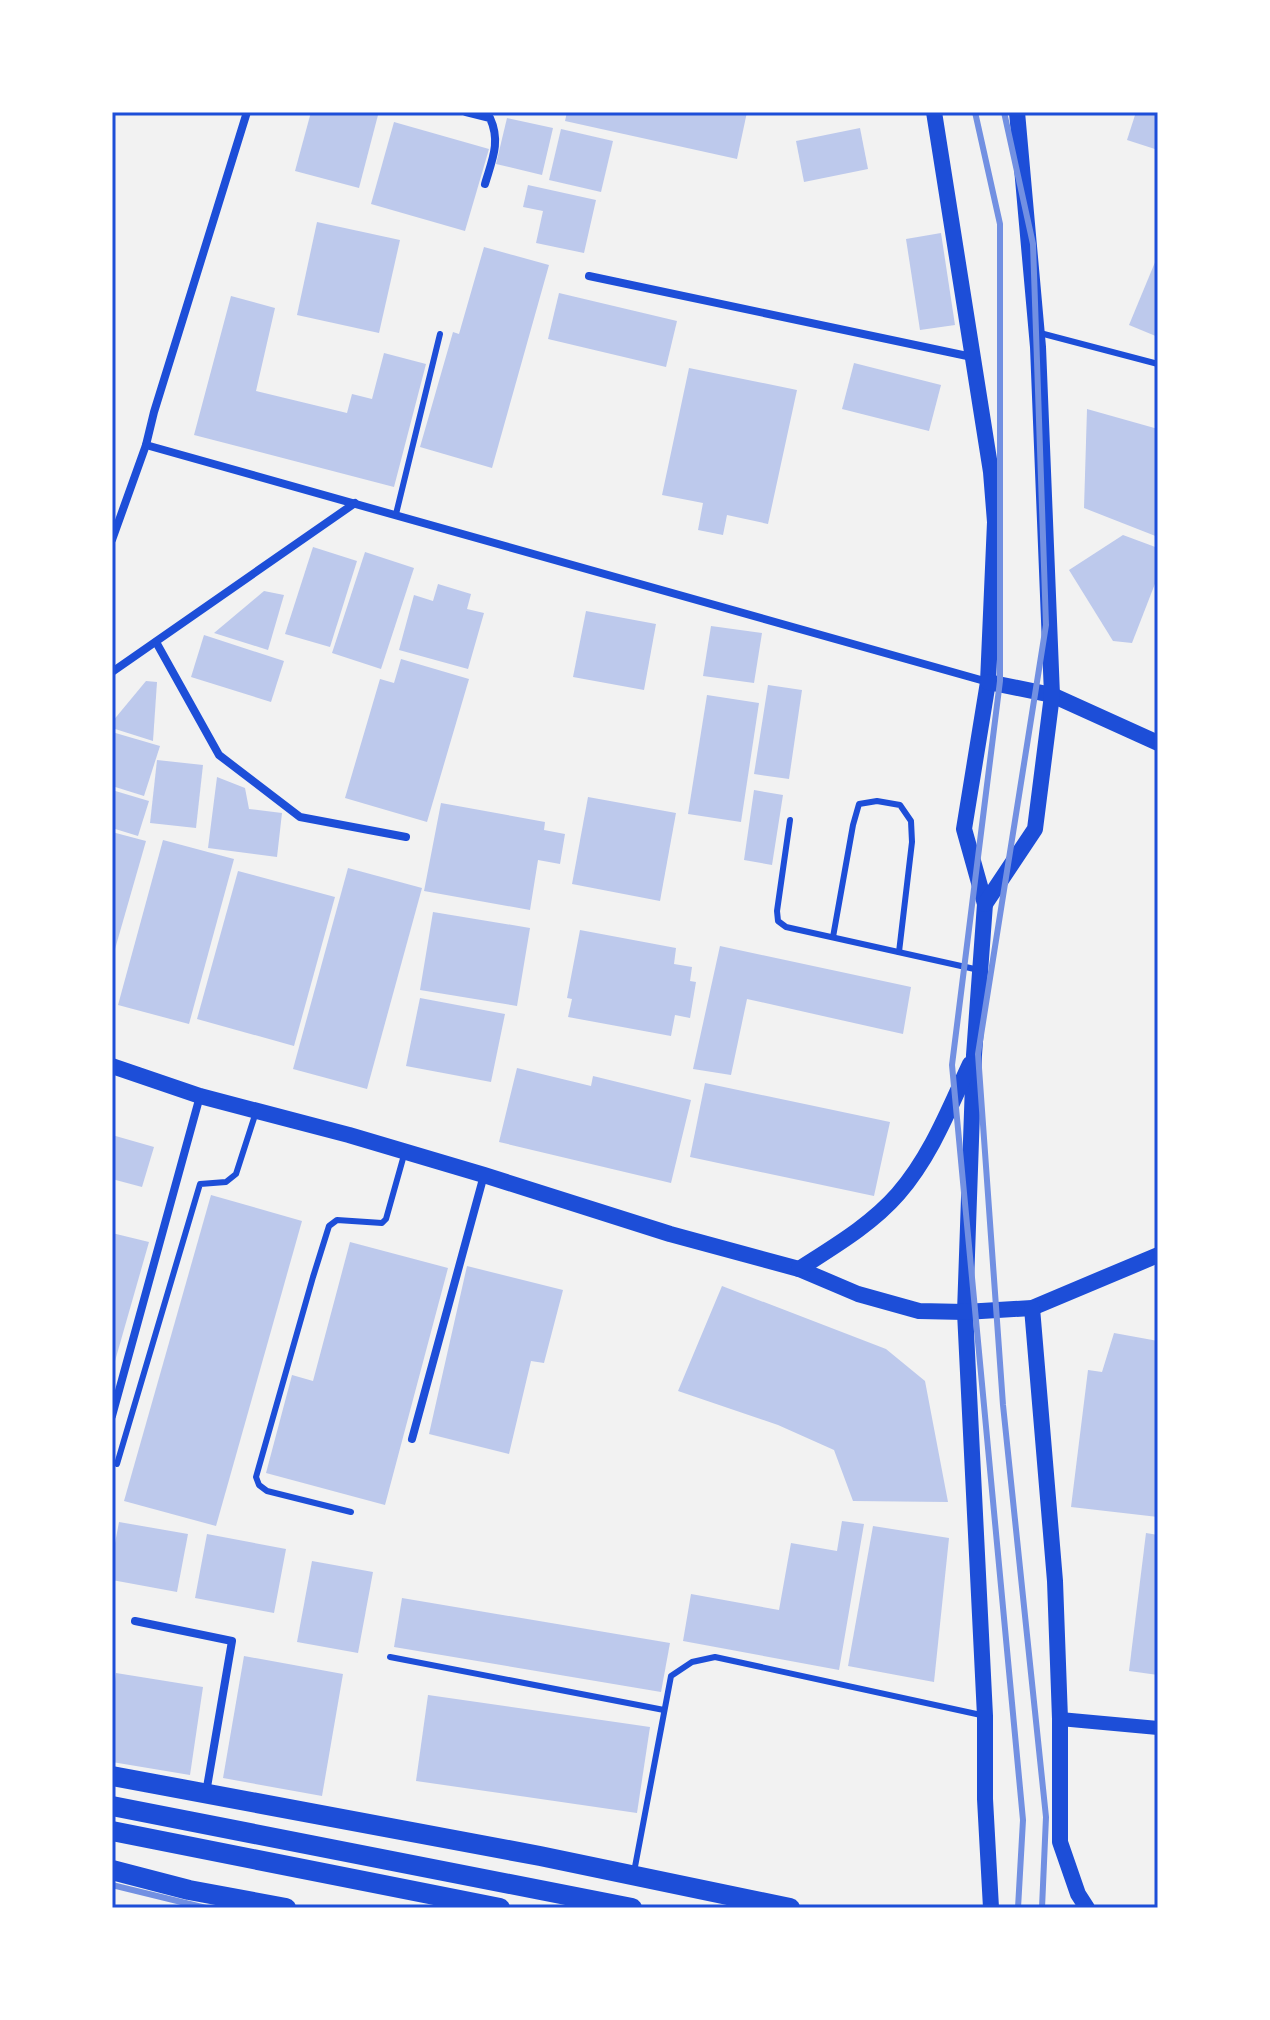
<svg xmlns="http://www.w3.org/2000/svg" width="1270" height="2020" font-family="'DM Sans',sans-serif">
<rect width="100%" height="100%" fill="#f2f2f2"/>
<g fill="#bdc9ec">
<polygon points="311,112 366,112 378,115 359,188 295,171"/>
<polygon points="567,112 747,112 737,159 565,121"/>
<polygon points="1136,112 1158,112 1158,150 1127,140"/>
<polygon points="507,118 553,128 542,175 496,164"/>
<polygon points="394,122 489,149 465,231 371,204"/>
<polygon points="860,128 868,169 804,182 796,141"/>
<polygon points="561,129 613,141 601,192 549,180"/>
<polygon points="528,185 596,200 584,253 536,243 543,211 523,207"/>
<polygon points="317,222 400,240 379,333 297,315"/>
<polygon points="941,233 955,325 920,330 906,239"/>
<polygon points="484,247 549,265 492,468 420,447 453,332 459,334"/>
<polygon points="1158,255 1158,337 1129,325"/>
<polygon points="559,293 677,321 666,367 548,339"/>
<polygon points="231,296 275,308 256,391 347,413 352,394 372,399 384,353 426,364 394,487 194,435"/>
<polygon points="854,363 941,385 929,431 842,409"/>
<polygon points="689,368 797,390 768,524 727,515 723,535 698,530 703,503 662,495"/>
<polygon points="1087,409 1158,429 1158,537 1084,508"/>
<polygon points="1123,535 1158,548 1158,576 1132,643 1113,641 1069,570"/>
<polygon points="313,547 357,561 330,647 285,634"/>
<polygon points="365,552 414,568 381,669 332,653"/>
<polygon points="438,584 471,594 467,609 484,613 468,669 399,650 414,595 433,601"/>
<polygon points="264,591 284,595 268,650 214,633"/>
<polygon points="586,611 656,624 644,690 573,677"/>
<polygon points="711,626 762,633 754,683 703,676"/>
<polygon points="204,635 284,661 271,702 191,677"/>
<polygon points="401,659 469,679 427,822 345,798 380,679 394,683"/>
<polygon points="146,681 157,682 153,741 112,728 112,722"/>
<polygon points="768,685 802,690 789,779 754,774"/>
<polygon points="707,695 759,703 741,822 688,814"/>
<polygon points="112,732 160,746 144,796 112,786"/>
<polygon points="157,760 203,765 196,828 150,823"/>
<polygon points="217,777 245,788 249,809 282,813 277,857 208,848"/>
<polygon points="112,790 149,801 138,836 112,828"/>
<polygon points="754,790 783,795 772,865 744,860"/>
<polygon points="588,797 676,813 660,901 572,884"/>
<polygon points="441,803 545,822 544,830 565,834 560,864 538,860 530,910 424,891"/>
<polygon points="112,832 146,841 113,956 112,955"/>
<polygon points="163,840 234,859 189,1024 118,1005"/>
<polygon points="348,868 422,888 367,1089 293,1069"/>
<polygon points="238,871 335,897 294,1046 197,1019"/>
<polygon points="433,912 530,928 517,1006 420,990"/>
<polygon points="580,930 676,948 674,964 692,967 690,981 696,982 690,1018 675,1015 671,1036 568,1017 572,999 567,998"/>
<polygon points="720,946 911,987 903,1034 747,999 731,1075 693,1069"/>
<polygon points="420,998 505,1014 491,1082 406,1066"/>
<polygon points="517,1068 591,1086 593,1076 691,1100 671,1183 499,1142"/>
<polygon points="705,1083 890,1122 874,1196 690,1157"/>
<polygon points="112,1135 154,1147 142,1187 112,1179"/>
<polygon points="211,1195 302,1221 216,1526 124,1501"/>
<polygon points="112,1233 149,1242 113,1368 112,1368"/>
<polygon points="350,1242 448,1268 385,1505 266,1473 292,1375 313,1381"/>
<polygon points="467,1266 563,1290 544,1363 531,1361 509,1454 429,1434"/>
<polygon points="722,1286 886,1349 925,1381 948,1502 853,1501 834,1450 778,1425 678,1391"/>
<polygon points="1114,1333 1158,1341 1158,1517 1071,1507 1088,1370 1102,1372"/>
<polygon points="842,1521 864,1524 839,1670 683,1641 691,1594 779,1610 791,1543 837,1551"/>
<polygon points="119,1522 188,1534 177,1592 112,1580 112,1559"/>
<polygon points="873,1526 949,1538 934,1682 848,1666"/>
<polygon points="1146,1533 1158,1535 1158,1675 1129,1671"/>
<polygon points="207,1534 286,1549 274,1613 195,1598"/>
<polygon points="312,1561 373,1572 358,1653 297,1642"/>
<polygon points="402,1598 670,1643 661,1692 394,1647"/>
<polygon points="244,1656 343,1674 322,1796 223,1778"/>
<polygon points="116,1673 203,1687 190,1775 112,1762 112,1706"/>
<polygon points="428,1695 650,1727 637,1813 416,1781"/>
</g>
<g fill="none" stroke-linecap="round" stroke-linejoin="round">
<g stroke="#1d4ed8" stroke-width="6">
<polyline points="1040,333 1158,364"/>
<polyline points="396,514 440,334"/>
<polyline points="790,820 777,911 778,921 786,927 979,970"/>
<polyline points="833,937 853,825 859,804 877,801 900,805 911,821 912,842 899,952"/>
<polyline points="117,1464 200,1184 226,1182 236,1174 256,1112"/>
<polyline points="351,1512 267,1491 259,1485 256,1477 313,1277 329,1226 337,1220 382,1223 386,1219 404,1155"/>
<polyline points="390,1657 664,1710"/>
<polyline points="634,1872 671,1676 692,1662 715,1657 981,1715"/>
</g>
<g stroke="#1d4ed8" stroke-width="8">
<path d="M466,112L490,118C501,142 492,160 485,184"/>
<polyline points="589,276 972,357"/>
<polyline points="146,445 988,682"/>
<polyline points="112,540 146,445 154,412 247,112"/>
<polyline points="156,642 219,755 300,817 406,837"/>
<polyline points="112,672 355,503"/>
<polyline points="112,1416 200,1096"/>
<polyline points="412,1439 484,1175"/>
<polyline points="135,1621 232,1641 206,1793"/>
</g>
<polyline stroke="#1d4ed8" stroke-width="14" points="1060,1719 1158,1728"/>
<g stroke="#1d4ed8" stroke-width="16">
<polyline points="934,112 991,472 995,522 988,682 964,829 985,904 974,1055 965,1312 985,1716 985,1799 991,1908"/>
<polyline points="988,682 1052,695 1158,743"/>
<polyline points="985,904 1035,829 1052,695 1038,347 1017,112"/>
<polyline points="112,1066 200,1096 349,1135 484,1175 670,1234 799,1269 858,1294 919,1311 965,1312 1032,1308 1158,1255"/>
<path d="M799,1269C833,1247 871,1225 898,1194C931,1156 949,1109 970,1064"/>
<polyline points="1032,1308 1055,1581 1060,1719 1060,1842 1078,1894 1087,1908"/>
</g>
<g stroke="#1d4ed8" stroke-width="20">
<polyline points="112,1776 540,1856 790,1908"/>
<polyline points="112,1806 632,1908"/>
<polyline points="112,1831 500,1908"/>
<polyline points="112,1870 189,1890 286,1908"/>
</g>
<g stroke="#7290e2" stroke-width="6">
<polyline points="975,112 1000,224 1000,681 952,1065 1023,1820 1018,1908"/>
<polyline points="1004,112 1033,244 1046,625 978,1054 1003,1405 1046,1817 1042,1908"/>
<polyline points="112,1885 206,1908"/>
</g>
</g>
<rect width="1270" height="2020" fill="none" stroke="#ffffff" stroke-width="228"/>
<rect x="114" y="114" width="1042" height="1792" fill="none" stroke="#1d4ed8" stroke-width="3"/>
</svg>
